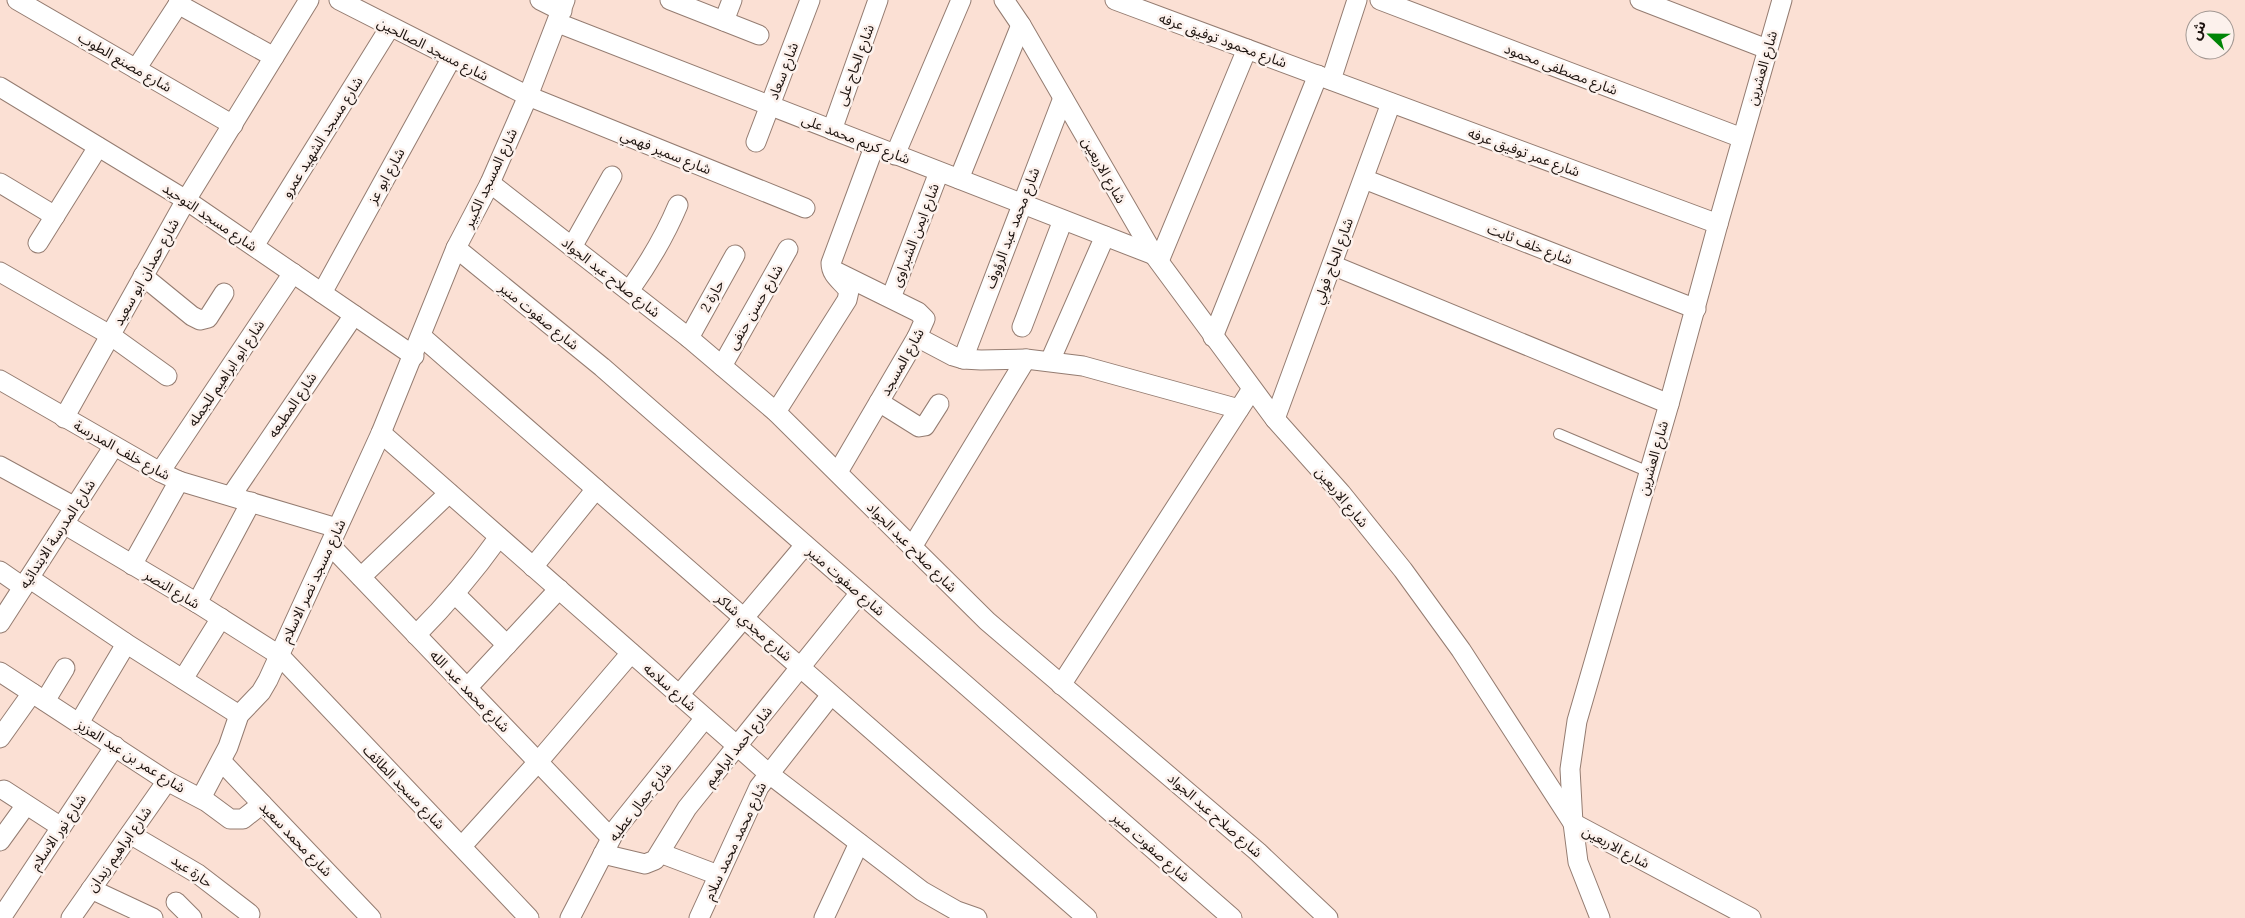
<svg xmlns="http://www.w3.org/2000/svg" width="2245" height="918" font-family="Lora,'Noto Sans Arabic',serif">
<rect width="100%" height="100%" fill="#fbe0d4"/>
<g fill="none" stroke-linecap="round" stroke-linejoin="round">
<defs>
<polyline id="lane" points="1559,434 1649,472"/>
<g id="street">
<polyline points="17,0 233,125"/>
<polyline points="339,0 528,96 805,208"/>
<polyline points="540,0 562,11"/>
<polyline points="670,0 759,35"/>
<polyline points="1004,0 1021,25 1154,255 1275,419 1341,493 1403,570 1461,650 1573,823 1751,918"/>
<polyline points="1115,0 1718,224"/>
<polyline points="1380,0 1742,138"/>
<polyline points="1640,0 1767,49"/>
<polyline points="178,4 274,57"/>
<polyline points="724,21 732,0"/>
<polyline points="558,23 1154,255"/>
<polyline points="136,69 181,0"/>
<polyline points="1331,80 1357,0"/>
<polyline points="0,87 186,200 414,356"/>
<polyline points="832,130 878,0"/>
<polyline points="756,142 810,0"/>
<polyline points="895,155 961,0"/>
<polyline points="959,179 1021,25"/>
<polyline points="1364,179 1696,309"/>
<polyline points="0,183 55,216"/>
<polyline points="490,183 689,338 776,412 987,621 1258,852 1328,918"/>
<polyline points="38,243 98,147"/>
<polyline points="254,246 390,27"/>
<polyline points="572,247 612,176"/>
<polyline points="456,248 602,367 1232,918"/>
<polyline points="1159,261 1247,49"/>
<polyline points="1332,265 1669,404"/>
<polyline points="0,272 110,335 167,376"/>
<polyline points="837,272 918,312 925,319 917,337 838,472"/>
<polyline points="143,276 192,316 200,320 208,318 224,293"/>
<path d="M629,291C649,263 665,236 678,205"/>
<polyline points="322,293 451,59"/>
<polyline points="891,298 939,172"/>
<polyline points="1022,327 1063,220"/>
<polyline points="421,336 1087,918"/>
<polyline points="917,337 953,356 963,359 981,360 1026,359 1083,366 1239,409"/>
<polyline points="1213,337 1318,75"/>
<polyline points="689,338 735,255"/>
<polyline points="963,359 1063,98"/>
<polyline points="1050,361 1105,236"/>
<polyline points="722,366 788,249"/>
<polyline points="0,380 160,472 179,481 337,528"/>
<polyline points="879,402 919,427 925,426 939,404"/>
<path d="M776,412L847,300L849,291C842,281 831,276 831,263L874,147"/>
<polyline points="64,418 186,200 309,0"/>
<polyline points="1275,419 1391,103"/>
<polyline points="381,433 768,773 922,891 957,911 977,918"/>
<polyline points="0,466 75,507"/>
<polyline points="160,472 293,273"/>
<polyline points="231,496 354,315"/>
<polyline points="64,524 197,603 279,655 529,918"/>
<polyline points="330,545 611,838"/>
<polyline points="912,547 1026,359"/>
<polyline points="132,565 179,481"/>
<polyline points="533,567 596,489"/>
<polyline points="0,571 23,587"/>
<polyline points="361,577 449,493"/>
<polyline points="29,578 124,642 123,649 79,723"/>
<polyline points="455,594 507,645"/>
<polyline points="197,603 251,502"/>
<polyline points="0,623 114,446"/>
<path d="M416,635C447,604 474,572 499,537"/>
<polyline points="124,642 239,715"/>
<polyline points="0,672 167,781 207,802 230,819 243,819 262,804"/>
<polyline points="183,679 221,618"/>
<polyline points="1061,685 1252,389"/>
<polyline points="467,688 559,589"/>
<polyline points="679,695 805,545"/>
<polyline points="45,701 65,668"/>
<polyline points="0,738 32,693"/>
<polyline points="221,761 371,918"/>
<polyline points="4,790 61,827"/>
<polyline points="201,798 228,747 239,715 261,692 268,680 381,433 456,248 490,183 528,96 565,0"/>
<polyline points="130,834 198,874 250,914"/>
<polyline points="0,841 26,805"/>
<polyline points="462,846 538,762 631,653"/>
<polyline points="660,853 718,875"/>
<polyline points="603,854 645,864 655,860 687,808 860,593"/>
<polyline points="91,889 153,918"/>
<polyline points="176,902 192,918"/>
<polyline points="1,918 115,746"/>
<polyline points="71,918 167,781"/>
<polyline points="570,918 616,829 705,718"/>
<polyline points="699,918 759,787 831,695"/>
<polyline points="824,918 859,843"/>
<polyline points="1600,918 1578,862 1573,823 1570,769 1577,721 1669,404 1718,224 1782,0"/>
</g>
</defs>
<use href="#lane" stroke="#947c71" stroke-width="12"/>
<use href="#street" stroke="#947c71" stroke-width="21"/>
<use href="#lane" stroke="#fff" stroke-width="10"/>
<use href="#street" stroke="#fff" stroke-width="19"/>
</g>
<g text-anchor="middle" stroke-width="5" stroke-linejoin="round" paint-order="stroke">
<g font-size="14" fill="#1b120e" stroke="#fcf1ec">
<text transform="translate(1223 40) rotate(20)" y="5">شارع محمود توفيق عرفه</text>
<text transform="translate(433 49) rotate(27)" y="5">شارع مسجد الصالحين</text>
<text transform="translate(125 62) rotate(30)" y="5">شارع مصنع الطوب</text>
<text transform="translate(855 65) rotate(-70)" y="5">شارع الحاج على</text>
<text transform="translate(1762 68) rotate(-74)" y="5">شارع العشرين</text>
<text transform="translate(1561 69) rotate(21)" y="5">شارع مصطفى محمود</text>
<text transform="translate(783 71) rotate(-69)" y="5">شارع سعاد</text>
<text transform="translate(322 137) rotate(-58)" y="5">شارع مسجد الشهيد عمرو</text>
<text transform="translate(856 139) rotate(21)" y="5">شارع كريم محمد على</text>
<text transform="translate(666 152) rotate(22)" y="5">شارع سمير فهمي</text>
<text transform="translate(1524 152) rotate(20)" y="5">شارع عمر توفيق عرفه</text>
<text transform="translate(1104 170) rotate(60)" y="5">شارع الاربعين</text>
<text transform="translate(386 176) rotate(-61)" y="5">شارع ابو عز</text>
<text transform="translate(490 178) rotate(-65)" y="5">شارع المسجد الكبير</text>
<text transform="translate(210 217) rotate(34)" y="5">شارع مسجد التوحيد</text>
<text transform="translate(1012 228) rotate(-69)" y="5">شارع محمد عبد الرؤوف</text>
<text transform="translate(915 235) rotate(-69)" y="5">شارع ايمن الشبراوى</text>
<text transform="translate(1530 244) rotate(21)" y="5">شارع خلف ثابت</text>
<text transform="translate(1333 261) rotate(-70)" y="5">شارع الحاج فولي</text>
<text transform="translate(146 272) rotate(-61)" y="5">شارع حمدان ابو سعيد</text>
<text transform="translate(611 277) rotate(38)" y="5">شارع صلاح عبد الجواد</text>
<text transform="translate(712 296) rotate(-61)" y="5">حارة 2</text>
<text transform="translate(755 307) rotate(-60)" y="5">شارع حسن حنفى</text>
<text transform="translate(539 316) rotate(39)" y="5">شارع صفوت منير</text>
<text transform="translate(902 362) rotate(-61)" y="5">شارع المسجد</text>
<text transform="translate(226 373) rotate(-56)" y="5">شارع ابو ابراهيم للجمله</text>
<text transform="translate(292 405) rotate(-56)" y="5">شارع المطبعه</text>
<text transform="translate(122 450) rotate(29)" y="5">شارع خلف المدرسة</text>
<text transform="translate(1653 458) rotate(-74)" y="5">شارع العشرين</text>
<text transform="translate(1342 497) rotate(50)" y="5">شارع الاربعين</text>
<text transform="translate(57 534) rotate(-57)" y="5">شارع المدرسة الابتدائيه</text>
<text transform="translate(912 547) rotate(45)" y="5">شارع صلاح عبد الجواد</text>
<text transform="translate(313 581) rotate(-65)" y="5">شارع مسجد نصر الاسلام</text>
<text transform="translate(846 581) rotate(41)" y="5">شارع صفوت منير</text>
<text transform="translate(172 589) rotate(31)" y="5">شارع النصر</text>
<text transform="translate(754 627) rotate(41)" y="5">شارع مجدي شاكر</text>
<text transform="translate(670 687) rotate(41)" y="5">شارع سلامه</text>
<text transform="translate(470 691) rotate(46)" y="5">شارع محمد عبد الله</text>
<text transform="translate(738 746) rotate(-51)" y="5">شارع احمد ابراهيم</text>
<text transform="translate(131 756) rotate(32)" y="5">شارع عمر بن عبد العزيز</text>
<text transform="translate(404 787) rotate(46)" y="5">شارع مسجد الطائف</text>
<text transform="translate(640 802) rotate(-53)" y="5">شارع جمال عطيه</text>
<text transform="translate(1215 815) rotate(41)" y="5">شارع صلاح عبد الجواد</text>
<text transform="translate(58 832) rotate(-56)" y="5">شارع نور الاسلام</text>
<text transform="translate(296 839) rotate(46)" y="5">شارع محمد سعيد</text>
<text transform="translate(735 841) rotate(-65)" y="5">شارع محمد محمد سلام</text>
<text transform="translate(1151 847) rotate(41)" y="5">شارع صفوت منير</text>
<text transform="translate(1616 847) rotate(28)" y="5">شارع الاربعين</text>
<text transform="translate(119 849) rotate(-55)" y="5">شارع ابراهيم زيدان</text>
<text transform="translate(192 871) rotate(34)" y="5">حارة عيد</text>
</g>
</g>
<g transform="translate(2210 35) rotate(292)"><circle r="24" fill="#fcf1ec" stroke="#a29893"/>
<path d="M0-4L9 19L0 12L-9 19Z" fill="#008506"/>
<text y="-8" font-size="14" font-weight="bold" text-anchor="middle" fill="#1b120e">ش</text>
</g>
</svg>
